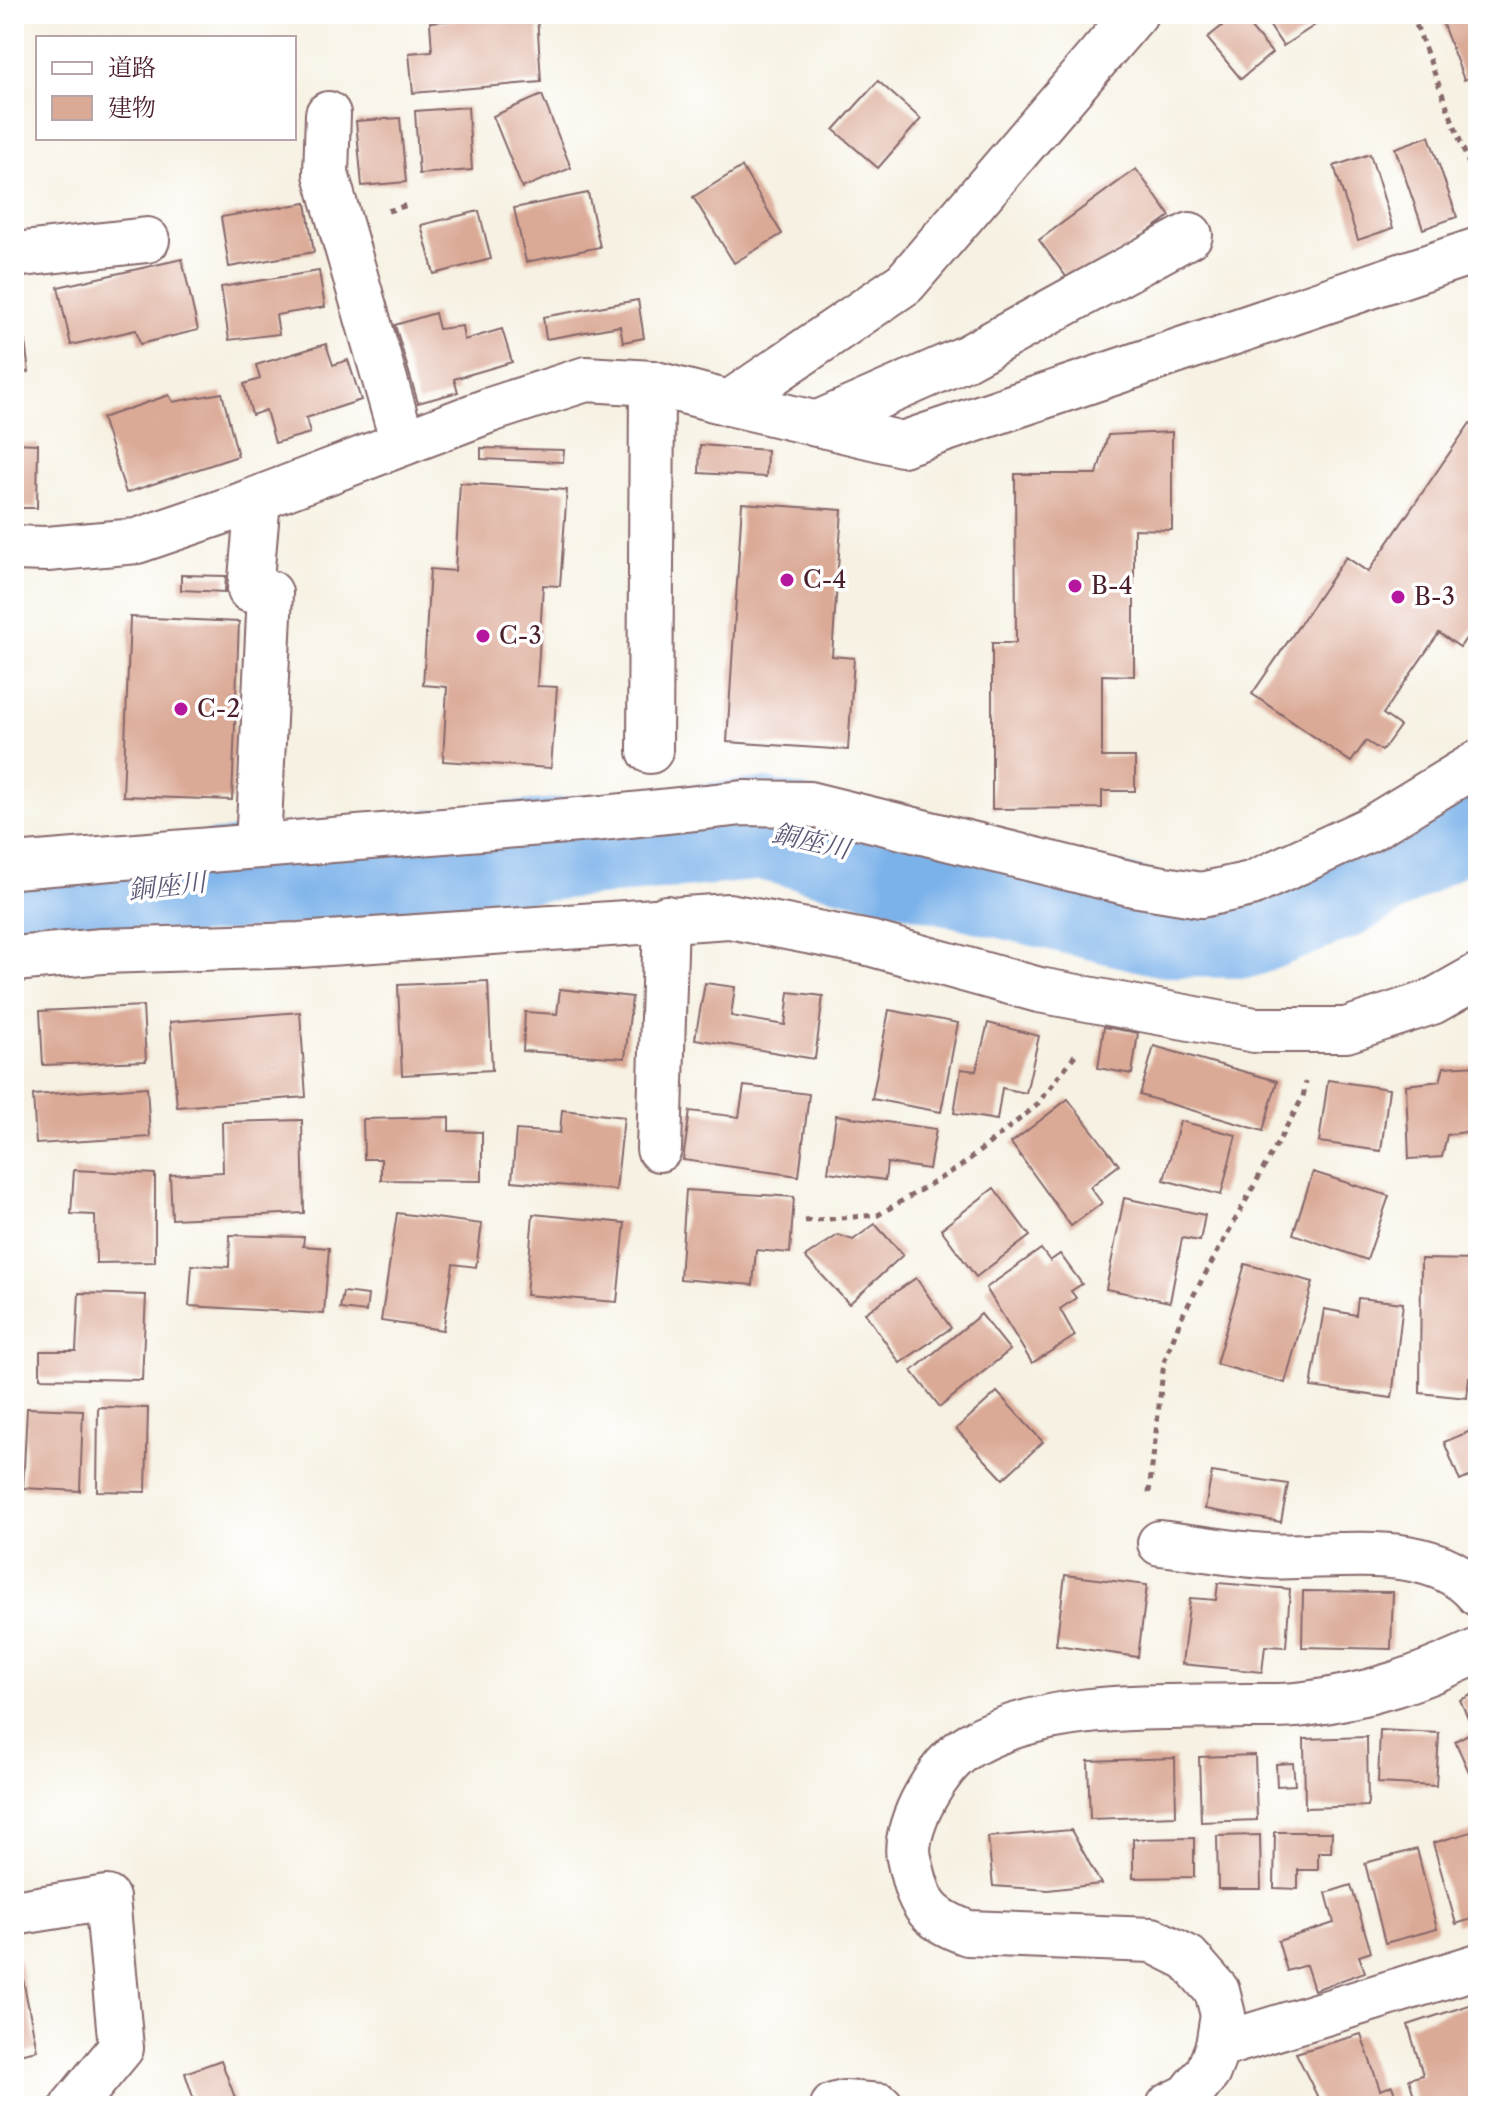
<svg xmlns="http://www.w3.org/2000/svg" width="1492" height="2120" font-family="'Libre Caslon Text','Noto Serif JP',serif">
<rect width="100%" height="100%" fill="#fff"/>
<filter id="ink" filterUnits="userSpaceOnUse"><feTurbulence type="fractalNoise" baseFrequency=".0125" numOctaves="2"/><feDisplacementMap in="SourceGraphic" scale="16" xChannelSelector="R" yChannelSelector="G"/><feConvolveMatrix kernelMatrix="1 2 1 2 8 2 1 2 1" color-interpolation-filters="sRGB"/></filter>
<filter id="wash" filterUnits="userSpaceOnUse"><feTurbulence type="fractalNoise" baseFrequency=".006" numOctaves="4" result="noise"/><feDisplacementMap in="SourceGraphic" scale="32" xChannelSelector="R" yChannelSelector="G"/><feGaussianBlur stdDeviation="1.8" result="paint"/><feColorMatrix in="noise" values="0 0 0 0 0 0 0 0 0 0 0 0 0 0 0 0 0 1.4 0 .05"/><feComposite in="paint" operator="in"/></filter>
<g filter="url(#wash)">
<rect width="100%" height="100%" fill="#f6f1e2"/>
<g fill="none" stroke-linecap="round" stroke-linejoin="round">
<polyline stroke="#7bb2ea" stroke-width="102" points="14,901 763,829 1166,926 1244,927 1340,889 1478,808"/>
</g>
<g id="blocks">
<g fill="#dbaa97">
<polygon points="537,14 541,82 413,93 409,53 432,51 430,22"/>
<polygon points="1237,14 1239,14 1272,53 1241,79 1207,38"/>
<polygon points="1262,14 1332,14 1283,46"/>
<polygon points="1439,14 1478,14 1478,74 1464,80"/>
<polygon points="878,81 921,119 878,168 834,130"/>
<polygon points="542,95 571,168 522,188 493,116"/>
<polygon points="468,107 472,170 419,174 415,111"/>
<polygon points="400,118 406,182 362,186 356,121"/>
<polygon points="1429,136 1457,217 1423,229 1395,148"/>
<polygon points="1370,154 1393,228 1358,240 1334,166"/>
<polygon points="742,167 782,234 734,263 693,197"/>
<polygon points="1136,169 1170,216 1073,286 1039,240"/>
<polygon points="588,193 600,247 526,262 514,208"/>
<polygon points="306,203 314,252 229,267 221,217"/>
<polygon points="479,211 491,259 434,274 421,225"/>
<polygon points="182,259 198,330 140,344 136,330 71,345 58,287"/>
<polygon points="319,271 325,307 276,315 279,334 229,340 221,287"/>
<polygon points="638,300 644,338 623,342 620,326 546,339 543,317"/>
<polygon points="435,313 439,329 462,326 464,340 502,329 512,362 454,379 458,392 418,403 395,325"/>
<polygon points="22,319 29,372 14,374 14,320"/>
<polygon points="326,344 333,365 348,360 361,400 306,418 310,433 275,443 266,410 252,415 244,384 260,379 256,365"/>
<polygon points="222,393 238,456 126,493 102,418 169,395 173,402"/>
<polygon points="1470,423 1478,428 1478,621 1460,647 1439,633 1383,714 1400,726 1382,751 1366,741 1351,762 1252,694 1346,557 1368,572"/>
<polygon points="1172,432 1172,530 1134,529 1134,676 1102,675 1102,757 1135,757 1135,791 1102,791 1102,808 992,809 992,643 1016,643 1015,474 1097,474 1108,435"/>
<polygon points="14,443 38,444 37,508 14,508"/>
<polygon points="700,445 767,450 766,477 699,473"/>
<polygon points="481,448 564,450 563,462 481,459"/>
<polygon points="460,483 567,490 560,586 543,585 537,686 557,687 551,768 443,761 447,687 423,685 430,569 455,571"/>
<polygon points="742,503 842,510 832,656 854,658 848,750 727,742"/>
<polygon points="181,575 226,576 225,592 181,590"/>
<polygon points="130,617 239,622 232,800 123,796"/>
<polygon points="488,981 492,1070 402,1075 398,985"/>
<polygon points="705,983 735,987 731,1016 785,1025 789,992 823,996 815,1059 695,1039"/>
<polygon points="560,989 632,997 625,1058 523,1051 525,1012 557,1014"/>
<polygon points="143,1006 146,1061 43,1065 40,1011"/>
<polygon points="889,1010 958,1023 941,1112 872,1099"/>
<polygon points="300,1012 306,1097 177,1107 170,1022"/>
<polygon points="988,1023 1039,1036 1026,1093 1002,1088 997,1120 954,1113 961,1069 976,1071"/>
<polygon points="1104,1027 1138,1033 1132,1074 1098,1068"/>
<polygon points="1154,1046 1277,1081 1263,1131 1140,1095"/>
<polygon points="1478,1065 1478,1130 1447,1135 1442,1157 1409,1159 1406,1085 1440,1081 1444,1067"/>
<polygon points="1328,1080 1389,1089 1381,1151 1319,1142"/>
<polygon points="744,1086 809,1094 799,1176 683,1160 690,1111 739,1117"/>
<polygon points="147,1087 150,1137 36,1144 33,1095"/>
<polygon points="1068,1099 1119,1165 1090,1187 1102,1203 1071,1226 1011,1143"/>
<polygon points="562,1110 624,1117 616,1190 512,1181 516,1130 560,1133"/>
<polygon points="836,1115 936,1129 929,1169 887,1163 885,1180 828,1172"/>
<polygon points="449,1117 449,1131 482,1132 482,1181 381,1180 381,1159 364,1159 363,1119"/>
<polygon points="302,1120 304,1213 172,1219 170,1175 223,1172 222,1122"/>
<polygon points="1180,1121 1236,1135 1221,1195 1164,1180"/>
<polygon points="74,1170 155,1174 155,1262 96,1263 95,1215 71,1214"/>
<polygon points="1313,1172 1389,1196 1367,1260 1293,1234"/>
<polygon points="994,1188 1030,1236 976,1277 941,1229"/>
<polygon points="686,1190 794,1197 790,1253 756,1250 753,1285 680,1279"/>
<polygon points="1124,1198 1205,1215 1200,1241 1182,1238 1170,1302 1106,1289"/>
<polygon points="397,1213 482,1224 476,1267 453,1264 443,1330 381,1321"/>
<polygon points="533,1214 625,1223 617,1302 526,1295"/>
<polygon points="875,1224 903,1255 849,1304 805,1257 838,1235 853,1240"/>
<polygon points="230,1235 304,1237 303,1246 329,1248 324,1314 189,1306 192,1265 229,1267"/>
<polygon points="1041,1249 1050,1261 1060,1254 1082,1284 1071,1291 1076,1298 1060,1309 1075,1336 1032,1363 986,1288"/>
<polygon points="1421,1259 1478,1260 1478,1376 1469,1377 1467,1398 1420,1393"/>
<polygon points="1245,1264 1313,1282 1285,1383 1216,1364"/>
<polygon points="916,1278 951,1328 900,1363 865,1313"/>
<polygon points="343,1292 368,1295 366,1312 340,1309"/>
<polygon points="79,1293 146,1295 142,1380 40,1378 40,1351 76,1351"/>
<polygon points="1358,1298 1403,1303 1392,1398 1311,1387 1324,1309 1356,1315"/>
<polygon points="981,1314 1010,1350 940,1407 912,1371"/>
<polygon points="997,1392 1043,1442 1003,1479 956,1429"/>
<polygon points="98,1407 148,1408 146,1492 97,1491"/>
<polygon points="27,1408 83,1410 80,1491 23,1488"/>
<polygon points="1478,1428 1478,1473 1460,1481 1444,1442"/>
<polygon points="1212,1472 1288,1484 1281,1522 1205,1509"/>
<polygon points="1065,1575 1147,1585 1138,1657 1056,1645"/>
<polygon points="1218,1583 1290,1589 1286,1647 1265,1646 1262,1672 1182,1664 1190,1598 1216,1600"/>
<polygon points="1303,1591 1393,1592 1391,1649 1302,1647"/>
<polygon points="1478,1692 1478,1768 1469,1772 1455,1741 1474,1731 1460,1700"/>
<polygon points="1380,1730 1439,1733 1436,1786 1378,1783"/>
<polygon points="1367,1737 1368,1806 1305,1808 1304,1739"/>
<polygon points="1255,1755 1257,1820 1201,1822 1199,1757"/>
<polygon points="1175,1758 1176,1816 1090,1819 1088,1761"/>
<polygon points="1293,1763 1295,1785 1277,1786 1276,1764"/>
<polygon points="1071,1830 1101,1884 1048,1890 993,1886 988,1837"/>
<polygon points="1478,1830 1478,1917 1456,1924 1433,1843"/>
<polygon points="1275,1832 1332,1832 1331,1852 1318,1852 1318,1870 1298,1870 1298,1889 1274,1888"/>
<polygon points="1260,1835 1261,1889 1218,1889 1217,1836"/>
<polygon points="1194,1838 1194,1877 1133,1878 1133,1839"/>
<polygon points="1417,1849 1437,1929 1385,1943 1365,1863"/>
<polygon points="1351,1885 1371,1952 1359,1956 1365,1972 1314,1990 1306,1965 1287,1971 1278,1941 1334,1923 1326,1893"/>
<polygon points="19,1959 37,2050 14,2055 14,1960"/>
<polygon points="1478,2002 1478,2099 1456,2106 1417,2106 1409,2079 1423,2075 1408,2025"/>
<polygon points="1361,2034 1380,2090 1392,2086 1399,2106 1322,2106 1296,2053"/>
<polygon points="221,2060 238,2106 196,2106 185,2073"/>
</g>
</g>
</g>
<g filter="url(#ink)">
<use href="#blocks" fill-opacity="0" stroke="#86686b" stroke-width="2"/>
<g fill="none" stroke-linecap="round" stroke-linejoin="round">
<defs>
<g id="minor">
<polyline points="328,114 326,174 403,443"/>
<polyline points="14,255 147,240"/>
<polyline points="729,403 902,444 1478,250"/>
<polyline points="816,424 966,358 1190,235"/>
<polyline points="258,499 250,590 270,593 258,846"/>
<polyline points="14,548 47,549 137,541 231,509 490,410 586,379 652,383 729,403 905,283 1135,14"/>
<polyline points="650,751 652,383"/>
<polyline points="14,866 603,818 743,803 809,804 1133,884 1201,895 1251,884 1368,830 1478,763"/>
<polyline points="14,959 102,951 299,945 729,916 869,943 1039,990 1255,1030 1346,1030 1432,1002 1478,976"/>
<polyline points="659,1149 666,918"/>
<path d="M1160,1543C1195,1547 1230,1554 1265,1556C1329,1560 1431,1537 1478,1594"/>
<polyline points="14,1913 107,1898 121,2048 73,2106"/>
<polyline points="1218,2046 1478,1966"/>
<polyline points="833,2106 844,2103 881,2106"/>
<path d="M1169,2106L1189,2096L1208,2072L1218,2046L1223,2015L1217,1991L1188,1958L1152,1940L968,1933C924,1917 919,1903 909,1858C905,1840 917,1811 926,1795C937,1776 950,1757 970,1745C1047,1701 1158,1708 1244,1706C1264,1706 1285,1707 1305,1704C1372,1695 1417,1679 1478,1651"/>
</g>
</defs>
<use href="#minor" stroke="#86686b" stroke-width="48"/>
<g stroke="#86686b" stroke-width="5" stroke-dasharray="6 6" stroke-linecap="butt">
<polyline points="1412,14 1478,188"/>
<polyline points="388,211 411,204"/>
<polyline points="805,1221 878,1215 961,1166 1036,1106 1078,1051"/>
<polyline points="1149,1493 1164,1362 1181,1318 1303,1097 1306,1082"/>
</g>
<use href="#minor" stroke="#fff" stroke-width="44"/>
</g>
</g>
<g fill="#b5179e" stroke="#fff" stroke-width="3">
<circle cx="787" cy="580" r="8"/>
<circle cx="1075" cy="586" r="8"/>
<circle cx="1398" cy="597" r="8"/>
<circle cx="483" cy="636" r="8"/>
<circle cx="181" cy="709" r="8"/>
</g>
<g text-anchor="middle" stroke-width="7" stroke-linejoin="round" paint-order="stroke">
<g font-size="24" fill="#4a1f2b" stroke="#fff" text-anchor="start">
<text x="803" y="588">C-4</text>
<text x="1091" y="594">B-4</text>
<text x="1414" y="605">B-3</text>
<text x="499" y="644">C-3</text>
<text x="197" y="717">C-2</text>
</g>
<g font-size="26" font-style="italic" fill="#5e5a77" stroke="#fff">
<text transform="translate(811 841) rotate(13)" y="9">銅座川</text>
<text transform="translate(167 886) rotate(-6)" y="9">銅座川</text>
</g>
</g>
<rect width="1492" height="2120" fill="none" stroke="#fff" stroke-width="48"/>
<rect x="36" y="36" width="260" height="104" fill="#ffffff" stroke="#b7a5aa" stroke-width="2"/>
<rect x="52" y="62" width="40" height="12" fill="#ffffff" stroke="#b7a5aa" stroke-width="2"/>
<text x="108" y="76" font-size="24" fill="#4a1f2b">道路</text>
<rect x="52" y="96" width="40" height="24" fill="#dbaa97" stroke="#b7a5aa" stroke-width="2"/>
<text x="108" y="116" font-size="24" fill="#4a1f2b">建物</text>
</svg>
